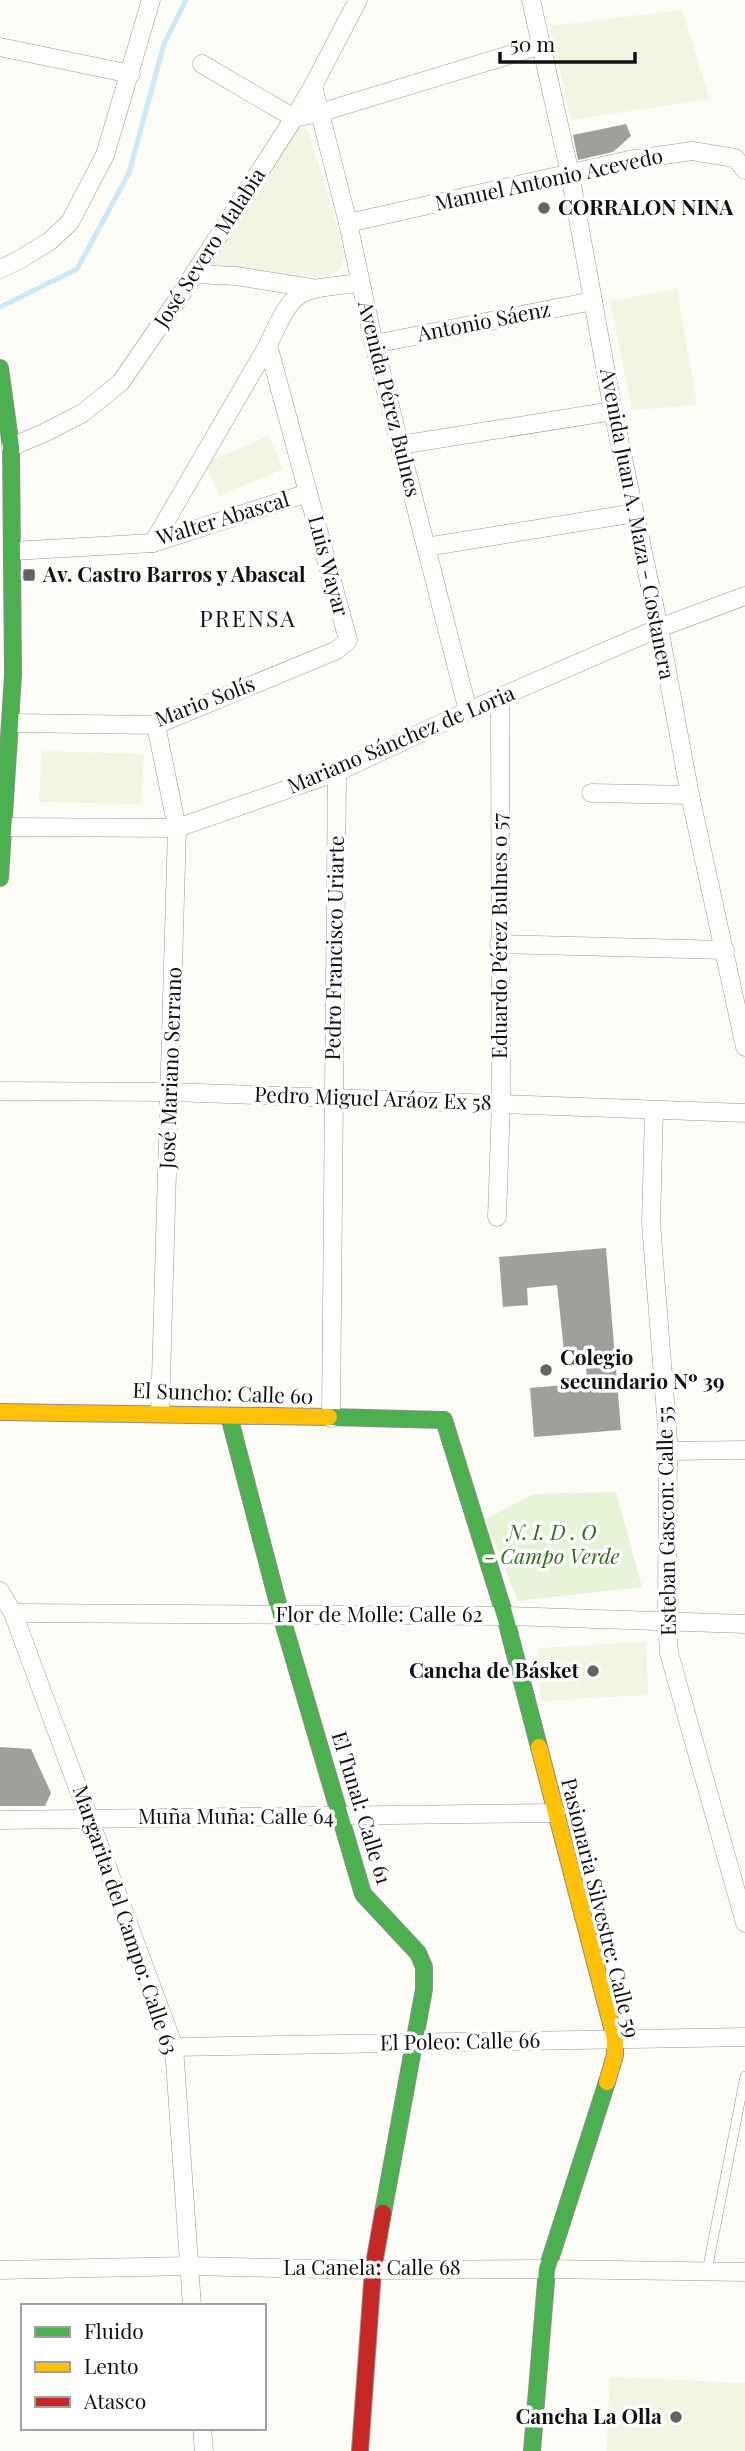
<svg xmlns="http://www.w3.org/2000/svg" width="745" height="2451" font-family="'Playfair Display',serif">
<rect width="100%" height="100%" fill="#fdfcf7"/>
<polygon fill="#e7f3d7" points="616,1492 642,1587 518,1601 485,1519 534,1494"/>
<g fill="#f0f6e1">
<polygon points="682,10 710,99 571,120 550,26"/>
<path d="M298,127L304,128L309,133L345,253C343,261 343,268 335,272C311,283 239,272 209,273L206,262Z"/>
<polygon points="677,289 697,405 632,410 610,301"/>
<polygon points="269,436 283,469 219,496 205,463"/>
<polygon points="42,751 144,754 141,804 39,802"/>
<polygon points="646,1642 648,1695 541,1701 538,1648"/>
<polygon points="610,2377 745,2383 745,2451 606,2451"/>
</g>
<g fill="none" stroke-linecap="round" stroke-linejoin="round">
<polyline stroke="#cde8f7" stroke-width="5" points="0,307 77,269 129,173 164,44 186,0"/>
</g>
<g fill="#a19f9c">
<polygon points="626,124 631,136 613,152 578,160 573,135"/>
<polygon points="606,1248 621,1430 534,1437 530,1388 587,1383 585,1350 564,1351 557,1285 527,1288 528,1305 503,1307 499,1257"/>
<polygon points="0,1747 31,1749 51,1793 45,1806 0,1806"/>
</g>
<g fill="none" stroke-linecap="round" stroke-linejoin="round">
<defs>
<polyline id="lane" points="707,2271 745,2076"/>
<g id="street">
<polyline points="531,0 570,174 613,411 659,628 690,795 745,1047"/>
<polyline points="0,47 131,74"/>
<polyline points="202,64 294,118 319,113 542,45"/>
<polyline points="313,86 348,223 374,344 468,711"/>
<polyline points="348,223 629,160 692,151 735,158 745,170"/>
<polyline points="0,269 19,260 50,241 70,222 105,155 151,0"/>
<polyline points="194,274 236,276 311,288"/>
<polyline points="374,344 593,301"/>
<path d="M268,345C295,286 297,290 360,283"/>
<polyline points="400,445 613,411"/>
<polyline points="11,447 44,433 83,413 121,382 178,299 294,118 313,86 358,0"/>
<polyline points="426,547 635,513"/>
<polyline points="13,551 153,543 308,493"/>
<polyline points="11,723 156,725 337,650 348,640 268,345 153,543"/>
<polyline points="156,725 177,828 160,1413"/>
<polyline points="591,793 690,795"/>
<polyline points="3,827 177,828 337,772 468,711 659,628 745,596"/>
<polyline points="499,944 725,950"/>
<polyline points="0,1091 171,1092 745,1113"/>
<polyline points="654,1110 651,1223 668,1440 667,1622 669,1653 745,1923"/>
<polyline points="497,1217 501,1103 500,697"/>
<polyline points="331,1418 337,772"/>
<polyline points="668,1451 745,1450"/>
<polyline points="0,1591 13,1613 174,2047 192,2306"/>
<polyline points="13,1613 505,1616 745,1624"/>
<polyline points="0,1820 556,1813"/>
<polyline points="174,2047 745,2037"/>
<polyline points="0,2270 189,2266 373,2270 547,2269 745,2272"/>
<polyline points="202,2428 204,2451"/>
</g>
<g id="fast">
<polyline points="0,368 11,447 13,675 0,878"/>
<polyline points="229,1416 281,1615 363,1894 418,1953 424,1967 424,1989 383,2213"/>
<polyline points="329,1417 444,1420 505,1616 539,1747"/>
<polyline points="532,2451 547,2269 607,2082"/>
</g>
<g id="slow">
<polyline points="0,1412 329,1417"/>
<polyline points="539,1747 615,2039 615,2055 607,2082"/>
</g>
<polyline id="jam" points="360,2451 373,2270 383,2213"/>
</defs>
<use href="#lane" stroke="#979795" stroke-width="10"/>
<use href="#street" stroke="#979795" stroke-width="19"/>
<use href="#fast" stroke="#8e8d8b" stroke-width="18"/>
<use href="#slow" stroke="#8e8d8b" stroke-width="18"/>
<use href="#jam" stroke="#8e8d8b" stroke-width="18"/>
<use href="#lane" stroke="#fffffe" stroke-width="9"/>
<use href="#street" stroke="#fffffe" stroke-width="18"/>
<use href="#fast" stroke="#4caf50" stroke-width="16"/>
<use href="#slow" stroke="#ffc107" stroke-width="16"/>
<use href="#jam" stroke="#c62828" stroke-width="16"/>
</g>
<g fill="#646362" stroke="#fff" stroke-width="2.5">
<circle cx="544" cy="208" r="7"/>
<rect x="22" y="568" width="14" height="14" rx="3.5"/>
<circle cx="546" cy="1370" r="7"/>
<circle cx="593" cy="1671" r="7"/>
<circle cx="676" cy="2417" r="7"/>
</g>
<g text-anchor="middle" stroke-width="7" stroke-linejoin="round" paint-order="stroke">
<g font-size="21" fill="#111" stroke="#fff">
<text transform="translate(549 180) rotate(-12)" y="7">Manuel Antonio Acevedo</text>
<text transform="translate(210 248) rotate(-57)" y="7">José Severo Malabia</text>
<text transform="translate(484 322) rotate(-11)" y="7">Antonio Sáenz</text>
<text transform="translate(389 399) rotate(76)" y="7">Avenida Pérez Bulnes</text>
<text transform="translate(223 519) rotate(-17)" y="7">Walter Abascal</text>
<text transform="translate(637 524) rotate(79)" y="7">Avenida Juan A. Maza - Costanera</text>
<text transform="translate(328 566) rotate(75)" y="7">Luis Wayar</text>
<text transform="translate(205 702) rotate(-21)" y="7">Mario Solís</text>
<text transform="translate(401 740) rotate(-23)" y="7">Mariano Sánchez de Loria</text>
<text transform="translate(500 936) rotate(-90)" y="7">Eduardo Pérez Bulnes o 57</text>
<text transform="translate(335 948) rotate(-89)" y="7">Pedro Francisco Uriarte</text>
<text transform="translate(171 1068) rotate(-88)" y="7">José Mariano Serrano</text>
<text transform="translate(373 1099) rotate(2)" y="7">Pedro Miguel Aráoz Ex 58</text>
<text transform="translate(223 1394) rotate(2)" y="7">El Suncho: Calle 60</text>
<text transform="translate(667 1521) rotate(-91)" y="7">Esteban Gascon: Calle 55</text>
<text x="379" y="1622">Flor de Molle: Calle 62</text>
<text transform="translate(361 1808) rotate(73)" y="7">El Tunal: Calle 61</text>
<text x="236" y="1824">Muña Muña: Calle 64</text>
<text transform="translate(600 1908) rotate(76)" y="7">Pasionaria Silvestre: Calle 59</text>
<text transform="translate(125 1920) rotate(71)" y="7">Margarita del Campo: Calle 63</text>
<text transform="translate(460 2042) rotate(-1)" y="7">El Poleo: Calle 66</text>
<text x="372" y="2275">La Canela: Calle 68</text>
</g>
<g font-size="21" font-weight="bold" fill="#111" stroke="#fff" text-anchor="start">
<text x="558" y="215">CORRALON NINA</text>
<text x="43" y="582">Av. Castro Barros y Abascal</text>
<text x="560" y="1365">Colegio<tspan x="560" dy="24">secundario Nº 39</tspan></text>
<text x="579" y="1678" text-anchor="end">Cancha de Básket</text>
<text x="662" y="2424" text-anchor="end">Cancha La Olla</text>
</g>
<g font-size="21" font-style="italic" fill="#2f6b1f" stroke="#fff">
<text x="552" y="1540">N. I. D . O<tspan x="552" dy="24">- Campo Verde</tspan></text>
</g>
<g font-size="23" letter-spacing="2" fill="#111" stroke="#fff">
<text x="248" y="627">PRENSA</text>
</g>
</g>
<rect x="21" y="2304" width="245" height="126" fill="#ffffff" stroke="#a0a0a0" stroke-width="2"/>
<rect x="35" y="2327" width="35" height="10" fill="#4caf50" stroke="#a0a0a0" stroke-width="2"/>
<text x="84" y="2339" font-size="21" fill="#111111">Fluido</text>
<rect x="35" y="2362" width="35" height="10" fill="#ffc107" stroke="#a0a0a0" stroke-width="2"/>
<text x="84" y="2374" font-size="21" fill="#111111">Lento</text>
<rect x="35" y="2397" width="35" height="10" fill="#c62828" stroke="#a0a0a0" stroke-width="2"/>
<text x="84" y="2409" font-size="21" fill="#111111">Atasco</text>
<path d="M500 52v10h135v-10" fill="none" stroke="#111111" stroke-width="3.5"/>
<text x="510" y="52" font-size="21" fill="#111111" stroke="#ffffff" stroke-width="5" paint-order="stroke">50 m</text>
</svg>
